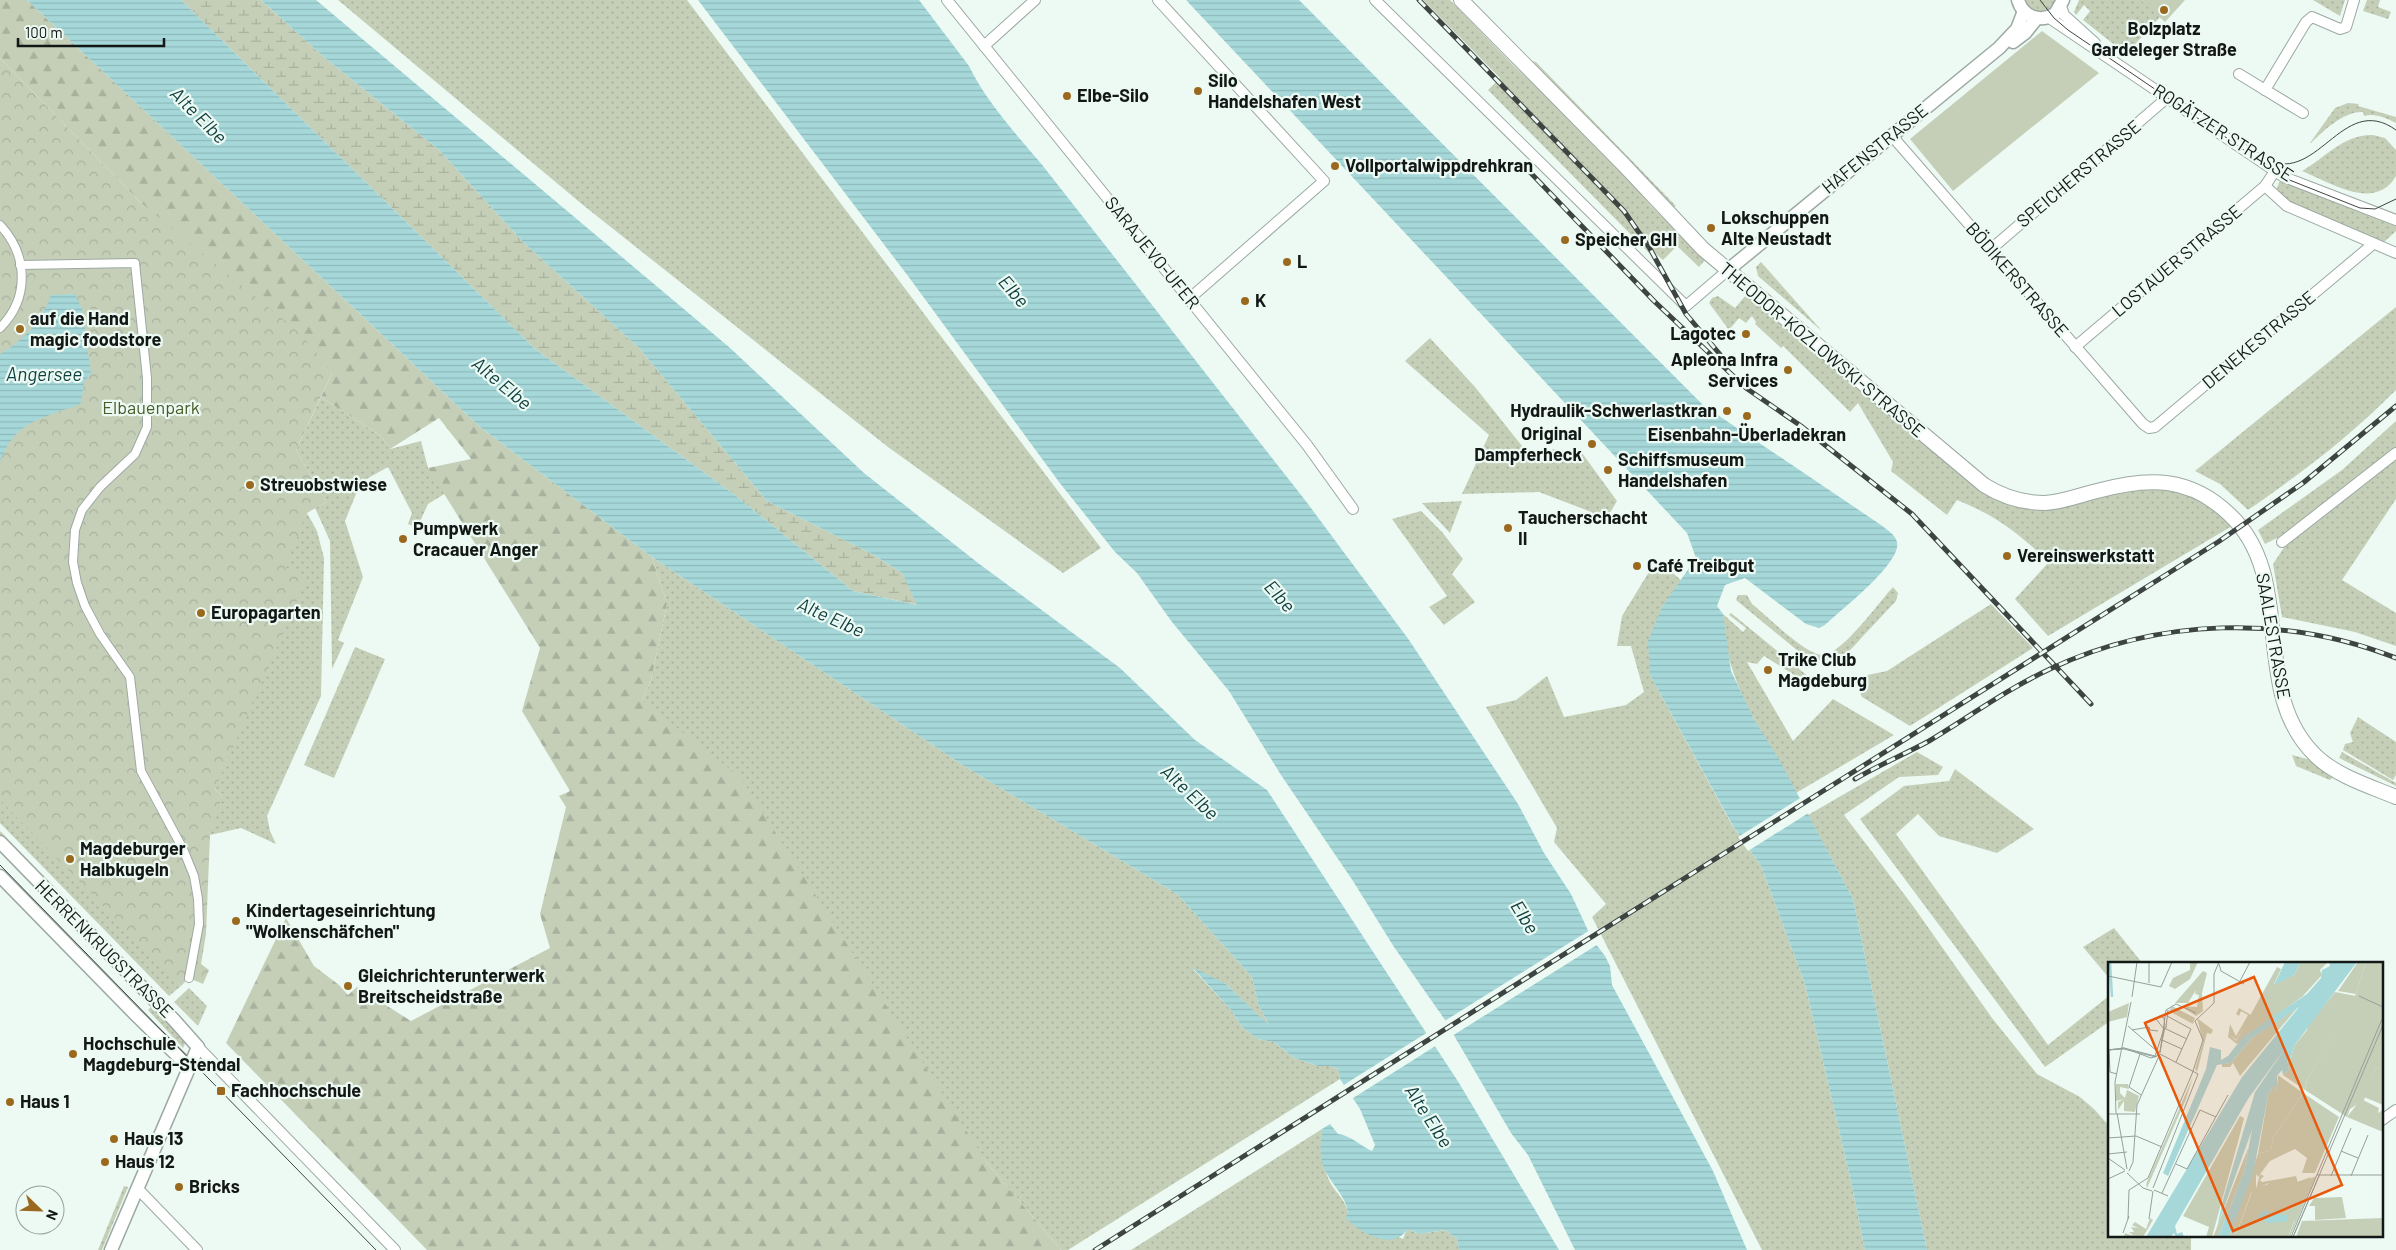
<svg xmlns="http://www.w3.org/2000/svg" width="2396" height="1250" font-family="Barlow,sans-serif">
<defs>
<pattern id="grass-dots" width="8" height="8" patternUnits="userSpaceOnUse" patternTransform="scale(1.25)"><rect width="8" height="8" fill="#c5cfb8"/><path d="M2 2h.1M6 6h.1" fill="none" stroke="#a8b19d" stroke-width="1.8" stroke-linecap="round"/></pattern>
<pattern id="forest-firs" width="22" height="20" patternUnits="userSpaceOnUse" patternTransform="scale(1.25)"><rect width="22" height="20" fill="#c5cfb8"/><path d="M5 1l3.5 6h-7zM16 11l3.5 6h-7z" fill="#a8b19d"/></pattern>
<pattern id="wetland-marsh" width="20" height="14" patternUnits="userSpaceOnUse" patternTransform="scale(1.25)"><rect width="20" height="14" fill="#c5cfb8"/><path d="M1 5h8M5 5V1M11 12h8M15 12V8" fill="none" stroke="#a8b19d"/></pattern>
<pattern id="park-crowns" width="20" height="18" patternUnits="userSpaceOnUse" patternTransform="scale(1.25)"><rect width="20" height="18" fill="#c5cfb8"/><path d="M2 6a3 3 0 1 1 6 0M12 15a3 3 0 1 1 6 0" fill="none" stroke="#a8b19d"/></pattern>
<pattern id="water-rules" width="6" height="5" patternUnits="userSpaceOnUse" patternTransform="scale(1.25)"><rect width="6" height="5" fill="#a6d8da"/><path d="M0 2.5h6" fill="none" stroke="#8eb9ba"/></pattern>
</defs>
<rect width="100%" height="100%" fill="#ecfaf3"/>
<g fill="url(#grass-dots)">
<polygon points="338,0 687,0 1101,548 1063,573 888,447 583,205"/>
<polygon points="1423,0 1450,0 1515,67 1613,160 1650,205 1705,260 1699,267 1677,246 1663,260 1656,254 1653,257 1488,90 1500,78"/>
<polygon points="2022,0 2058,0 2047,12 2034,13"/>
<polygon points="2079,0 2144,0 2143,2 2160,17 2126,54 2083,20 2090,11 2084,5 2076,15 2074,12"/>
<polygon points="2313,0 2345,0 2340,16"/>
<polygon points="2367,0 2380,0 2378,7 2391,12 2388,19 2363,11"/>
<polygon points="1532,61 1536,62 1676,206 1674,207"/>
<path d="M2348,103L2359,104L2358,106L2396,117V123C2386,118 2375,113 2364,116L2363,112C2344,111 2323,131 2311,143H2310L2335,108Z"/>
<path d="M2373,135L2385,138L2396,150V176C2375,212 2331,183 2302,171C2325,158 2344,134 2373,135Z"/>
<polygon points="2279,182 2284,182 2396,226 2396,231 2383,243 2289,202 2277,189"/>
<polygon points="1761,262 1822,331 1758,276 1756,267"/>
<path d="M1746,295L1810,349L2011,504L2156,487L2181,492L2198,499L2210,505L2232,526L2048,636L2015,599L2049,562C2018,533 1997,516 1957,500L1947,515L1891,471L1893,462L1858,403L1850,412L1783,346L1781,348L1755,324L1756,322L1752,316L1746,323L1739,318L1729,330L1709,303L1712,298L1718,296L1735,308Z"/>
<path d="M2396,307V390C2348,438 2303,472 2248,510L2220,484L2195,471Z"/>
<polygon points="1430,338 1475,387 1522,446 1542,462 1553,449 1582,453 1617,501 1607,518 1539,492 1462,494 1489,435 1405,361"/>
<polygon points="321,397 381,436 390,449 421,441 428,468 446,493 428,504 417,528 408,524 412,513 388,467 361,482 345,521 363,577 338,640 344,643 332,669 330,541 315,508 326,502 296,450"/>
<polygon points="2396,421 2396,499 2342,580 2396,613 2396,646 2355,632 2282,617 2273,564 2289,540 2283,535 2265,544 2258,530 2342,470"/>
<polygon points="1462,501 1450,533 1422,503"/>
<polygon points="1421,511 1442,532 1463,559 1452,574 1475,602 1444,625 1429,607 1447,596 1392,519"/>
<polygon points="307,513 317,531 324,558 321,696 267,816 270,831 276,844 241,828 210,835 206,829 222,795 215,789 278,566"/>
<polygon points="652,557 964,766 1177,894 1252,977 1258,1004 1270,1027 1226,984 1193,969 1231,1010 1243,1028 1258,1039 1274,1042 1294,1058 1318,1066 1330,1066 1338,1069 1340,1079 1068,1250 1061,1250 987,1163 642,701 651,680 667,604"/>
<polygon points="1652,567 1667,568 1682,581 1662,607 1650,675 1732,825 1761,866 1805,984 1850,1177 1865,1250 1762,1250 1592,917 1606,904 1554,842 1557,828 1486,707 1516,700 1547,676 1564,717 1626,705 1644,692 1631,646 1617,646 1622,616"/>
<path d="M1893,587L1898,593L1896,601C1885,612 1875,624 1864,635C1842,660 1831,671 1798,651L1736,600L1738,595H1747L1752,604C1767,616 1805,654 1822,655C1840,657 1880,601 1893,587Z"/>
<polygon points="1991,604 2033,648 1910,726 1862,697 1853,678 1887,671"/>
<path d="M1731,613L1815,682L1813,687L1764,656L1757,664L1747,662L1793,741L1833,699L1894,735L1796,793C1765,734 1724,684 1723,614L1743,632L1746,628L1729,615Z"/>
<polygon points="355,647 385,659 334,778 304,765"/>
<polygon points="2358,717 2396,742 2396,775 2393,780 2343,750 2345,744 2353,742 2350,733"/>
<polygon points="1917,752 1943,767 1938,775 1899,777 1844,815 1913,906 1992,1018 2037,1074 2080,1097 2095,1110 2110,1127 2110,1236 2191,1236 2191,1250 1927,1250 1853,899 1808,815"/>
<polygon points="2342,752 2396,783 2396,786 2339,758"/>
<polygon points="2292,755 2311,760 2334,776 2330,780 2296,766"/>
<polygon points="1955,769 2034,829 1997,853 1939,836 1918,814 1896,834 2048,1045 2110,995 2110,1021 2045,1067 1860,819 1904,786 1949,781"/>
<polygon points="0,772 181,986 169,996 0,823"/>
<polygon points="0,831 155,991 155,994 0,835"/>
<polygon points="2114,928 2143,964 2110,964 2110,979 2083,947"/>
<polygon points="189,988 207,1006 198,1026 174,1002"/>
<polygon points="152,1006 182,1037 185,1044 183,1048 148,1010"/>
<path d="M1322,1129C1320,1147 1322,1171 1333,1187C1340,1197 1346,1201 1348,1214L1403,1239L1406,1231L1410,1230L1419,1234L1445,1230L1457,1239L1459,1250H1131Z"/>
<polygon points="124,1186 128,1187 102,1250 98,1250"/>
</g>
<polygon fill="url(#forest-firs)" points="0,0 27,0 480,427 652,557 667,604 651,680 642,701 740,777 987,1163 1061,1250 427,1250 226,1043 286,918 314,966 339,985 348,995 357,987 411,1021 550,948 540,914 566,807 559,796 570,791 522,711 540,648 428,468 471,459 439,418 390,449 381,436 321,397 332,373 140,202 0,58"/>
<polygon fill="url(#wetland-marsh)" points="181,0 261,0 325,58 439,150 523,242 639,348 767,501 874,555 902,573 918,605 853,591 736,496 535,349"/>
<polygon fill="url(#park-crowns)" points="0,58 140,202 302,335 332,373 296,450 326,502 307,513 285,567 307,578 215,789 222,795 214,824 207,829 210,835 206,934 201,964 209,970 203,984 189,978 181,986 0,800"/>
<g fill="#c5cfb8">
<polygon points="2144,0 2185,0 2165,22 2142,2"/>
<polygon points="2042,31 2099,73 1953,191 1910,139"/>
</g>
<g fill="url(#water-rules)">
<path d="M27,0H181L535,349L736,496L853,591L917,605L902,573L874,555L767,501L639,348L523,242L439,150L325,58L261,0H316L729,347L864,473L978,563L1120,668L1195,740L1267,790L1459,1083L1559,1250H1459L1457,1239L1445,1230L1419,1234L1410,1230L1406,1231C1392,1250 1361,1234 1346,1218C1354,1203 1327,1181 1323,1165C1319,1153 1321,1141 1322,1129L1330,1124L1338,1134C1350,1135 1361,1146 1372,1151L1375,1145L1360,1109L1340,1079L1338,1069L1330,1066H1318L1294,1058L1274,1042L1258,1039L1243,1028L1231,1010L1192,967L1226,984L1269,1025L1258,1004L1252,977L1177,894L964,766L652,557L480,427Z"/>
<path d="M698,0H919L969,66C987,103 1017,135 1043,166L1305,500L1409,640L1518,804L1544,853L1571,894L1592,939L1605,956L1610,966L1612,985L1713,1171L1747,1250H1575L1528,1155L1511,1133L1445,1020L1394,947L1353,881L1281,775L1229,691L1172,622L1137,573L1115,552L1059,482L908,276Z"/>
<path d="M1186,0H1299L1703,405L1881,525C1887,530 1895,534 1897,542C1902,563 1841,610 1825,625L1819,628L1806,624L1745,578L1725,585L1717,606L1723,614L1731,671L1754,719L1780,761L1853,899L1927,1250H1865L1850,1177L1805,984L1761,866L1733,826L1650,675L1648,641L1662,607L1696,558L1687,533Z"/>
<path d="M75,294L82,309L91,374L84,382L81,403C74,408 68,408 60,411C26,424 15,427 0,461V354C24,340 41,322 51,295Z"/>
</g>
<g fill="#ecfaf3">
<polygon points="1802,797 1810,812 1748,851 1738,837"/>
<polygon points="1590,930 1600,943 1452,1036 1443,1022"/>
<polygon points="1428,1032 1437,1045 1350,1100 1342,1086"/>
</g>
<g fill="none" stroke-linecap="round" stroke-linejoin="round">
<defs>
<g id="pedestrian">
<path d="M0,225C28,255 30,298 0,328"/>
<polyline points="20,265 135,263 147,378 147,427 135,454 100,487 82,510 75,530 73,562 77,583 85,606 100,634 130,677 141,771 183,849 194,876 198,899 199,924 189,978"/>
</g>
<g id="minor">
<polyline points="947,0 1307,445 1353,509"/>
<polyline points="1158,0 1324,181 1189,299"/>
<polyline points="1375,0 1686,306 1728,270"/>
<polyline points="2061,6 2064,15 2095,43"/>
<polyline points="2048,17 2284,177 2396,220"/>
<polyline points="984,46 1035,0"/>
<polyline points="2239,74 2303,113"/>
<polyline points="2265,90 2306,22 2312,17 2340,29 2346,27 2354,0"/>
<polyline points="1892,136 2143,424 2149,428 2155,427 2373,244"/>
<polyline points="2265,186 2287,206 2396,253"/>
<polyline points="1990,250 2168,97"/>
<polyline points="2075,347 2265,186 2275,171"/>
<polyline points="2282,542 2396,453"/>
<polyline points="198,1047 395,1250"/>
<polyline points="2382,1120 2396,1110"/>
<polyline points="137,1188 197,1250"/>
</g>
<g id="tertiary">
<path d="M2018,0C2023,17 2040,23 2055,14L2063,0"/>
<polyline points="2013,42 2025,33 2037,18"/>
<polyline points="1728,270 1999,48 2017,29 2024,11"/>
<polyline points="0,842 174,1020 198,1047 111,1250"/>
<polyline points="0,876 135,1014 188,1066"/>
</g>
<path id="secondary" d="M1461,0L1624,165L1703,249L1984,485C2003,497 2023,503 2045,503C2063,502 2080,495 2097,491C2148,477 2190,476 2230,515C2298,579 2248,691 2316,756C2337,776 2369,786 2396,797"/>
</defs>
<use href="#pedestrian" stroke="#9ca9a2" stroke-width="10"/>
<use href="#minor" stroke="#9ca9a2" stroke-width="12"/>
<use href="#tertiary" stroke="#9ca9a2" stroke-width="15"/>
<use href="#secondary" stroke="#9ca9a2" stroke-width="16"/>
<use href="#pedestrian" stroke="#fff" stroke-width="8"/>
<use href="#minor" stroke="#fff" stroke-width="10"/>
<use href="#tertiary" stroke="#fff" stroke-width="12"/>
<use href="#secondary" stroke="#fff" stroke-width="14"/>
<g stroke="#3d4441" stroke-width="1">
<polyline points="2040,0 2054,18 2068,30 2240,147 2271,171 2287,179 2360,208 2375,209 2396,199"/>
<path d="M2261,157C2317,191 2341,90 2396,130"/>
<polyline points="0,865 376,1250"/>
</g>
<defs>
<g id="rail">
<polyline points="1419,0 1624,211 1649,247 1686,314 1723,358"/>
<polyline points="1524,166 1654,301 1746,388 1801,426 1912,514 2091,704"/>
<path d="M1855,779C1879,765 1905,754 1929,741C1969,717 2007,689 2050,669C2158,618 2285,614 2396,658"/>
<polyline points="1095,1250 2218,542 2303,483 2396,406"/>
</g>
</defs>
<use href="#rail" stroke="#3d4441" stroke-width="5"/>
<use href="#rail" stroke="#ecfaf3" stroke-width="3" stroke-dasharray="9" stroke-linecap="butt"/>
</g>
<g fill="#9b691e" stroke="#ecfaf3" stroke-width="2">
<circle cx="2164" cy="10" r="5"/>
<circle cx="1198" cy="91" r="5"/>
<circle cx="1067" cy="96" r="5"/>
<circle cx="1335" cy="166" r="5"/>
<circle cx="1711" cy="228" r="5"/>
<circle cx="1565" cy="240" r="5"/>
<circle cx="1287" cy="262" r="5"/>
<circle cx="1245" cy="301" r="5"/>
<circle cx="20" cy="329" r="5"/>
<circle cx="1746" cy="334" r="5"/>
<circle cx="1788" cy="370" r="5"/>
<circle cx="1727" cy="411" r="5"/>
<circle cx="1747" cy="416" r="5"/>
<circle cx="1592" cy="444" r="5"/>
<circle cx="1608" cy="470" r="5"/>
<circle cx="250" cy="485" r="5"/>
<circle cx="1508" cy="528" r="5"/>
<circle cx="403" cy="539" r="5"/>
<circle cx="2007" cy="556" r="5"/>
<circle cx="1637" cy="566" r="5"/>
<circle cx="201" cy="613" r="5"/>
<circle cx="1768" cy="670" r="5"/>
<circle cx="70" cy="859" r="5"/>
<circle cx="236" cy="921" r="5"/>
<circle cx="348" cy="986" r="5"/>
<circle cx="73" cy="1054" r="5"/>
<rect x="216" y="1086" width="10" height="10" rx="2.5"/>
<circle cx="10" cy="1102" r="5"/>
<circle cx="114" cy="1139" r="5"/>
<circle cx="105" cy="1162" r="5"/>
<circle cx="179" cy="1187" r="5"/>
</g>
<g text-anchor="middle" stroke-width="4.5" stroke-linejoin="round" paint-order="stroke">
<g font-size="18" font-weight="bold" fill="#131816" stroke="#ecfaf3" text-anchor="start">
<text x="2164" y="35" text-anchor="middle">Bolzplatz<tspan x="2164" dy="21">Gardeleger Straße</tspan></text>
<text x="1208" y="87">Silo<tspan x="1208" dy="21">Handelshafen West</tspan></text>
<text x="1077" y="102">Elbe-Silo</text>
<text x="1345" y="172">Vollportalwippdrehkran</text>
<text x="1721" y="224">Lokschuppen<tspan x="1721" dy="21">Alte Neustadt</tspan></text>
<text x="1575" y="246">Speicher GHI</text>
<text x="1297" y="268">L</text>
<text x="1255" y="307">K</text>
<text x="30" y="325">auf die Hand<tspan x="30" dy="21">magic foodstore</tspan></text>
<text x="1736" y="340" text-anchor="end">Lagotec</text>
<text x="1778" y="366" text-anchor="end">Apleona Infra<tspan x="1778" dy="21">Services</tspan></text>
<text x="1717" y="417" text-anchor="end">Hydraulik-Schwerlastkran</text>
<text x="1582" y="440" text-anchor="end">Original<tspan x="1582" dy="21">Dampferheck</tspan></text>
<text x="1747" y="441" text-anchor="middle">Eisenbahn-Überladekran</text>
<text x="1618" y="466">Schiffsmuseum<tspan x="1618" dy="21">Handelshafen</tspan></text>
<text x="260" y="491">Streuobstwiese</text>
<text x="1518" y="524">Taucherschacht<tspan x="1518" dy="21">II</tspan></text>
<text x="413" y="535">Pumpwerk<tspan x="413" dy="21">Cracauer Anger</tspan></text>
<text x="2017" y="562">Vereinswerkstatt</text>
<text x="1647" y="572">Café Treibgut</text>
<text x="211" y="619">Europagarten</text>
<text x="1778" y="666">Trike Club<tspan x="1778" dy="21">Magdeburg</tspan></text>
<text x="80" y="855">Magdeburger<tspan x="80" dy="21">Halbkugeln</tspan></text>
<text x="246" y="917">Kindertageseinrichtung<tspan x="246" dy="21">"Wolkenschäfchen"</tspan></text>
<text x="358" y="982">Gleichrichterunterwerk<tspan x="358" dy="21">Breitscheidstraße</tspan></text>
<text x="83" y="1050">Hochschule<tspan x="83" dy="21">Magdeburg-Stendal</tspan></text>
<text x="231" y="1097">Fachhochschule</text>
<text x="20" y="1108">Haus 1</text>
<text x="124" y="1145">Haus 13</text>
<text x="115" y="1168">Haus 12</text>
<text x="189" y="1193">Bricks</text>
</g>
<g font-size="18" fill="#131816" stroke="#ecfaf3">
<text transform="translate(2223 133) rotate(33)" y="6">ROGÄTZER STRASSE</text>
<text transform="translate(1875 149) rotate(-39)" y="6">HAFENSTRASSE</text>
<text transform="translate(2079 174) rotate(-40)" y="6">SPEICHERSTRASSE</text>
<text transform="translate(1152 253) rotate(51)" y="6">SARAJEVO-UFER</text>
<text transform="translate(2177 261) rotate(-40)" y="6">LOSTAUER STRASSE</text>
<text transform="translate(2017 280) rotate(49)" y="6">BÖDIKERSTRASSE</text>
<text transform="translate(2259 340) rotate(-40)" y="6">DENEKESTRASSE</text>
<text transform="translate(1822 350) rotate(40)" y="6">THEODOR-KOZLOWSKI-STRASSE</text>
<text transform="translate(2273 636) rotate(80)" y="6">SAALESTRASSE</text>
<text transform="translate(104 949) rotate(45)" y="6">HERRENKRUGSTRASSE</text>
</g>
<g font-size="18" fill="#495d28" stroke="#ecfaf3">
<text x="151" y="414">Elbauenpark</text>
</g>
<g font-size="19" font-style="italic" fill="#0f3e40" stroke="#ecfaf3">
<text transform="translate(199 115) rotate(45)" y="7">Alte Elbe</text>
<text transform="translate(1014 291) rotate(49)" y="7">Elbe</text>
<text x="44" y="381">Angersee</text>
<text transform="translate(502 383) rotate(40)" y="7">Alte Elbe</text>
<text transform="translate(1280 596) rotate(48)" y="7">Elbe</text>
<text transform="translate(831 617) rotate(24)" y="7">Alte Elbe</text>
<text transform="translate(1190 792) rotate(43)" y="7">Alte Elbe</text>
<text transform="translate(1525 917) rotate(58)" y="7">Elbe</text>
<text transform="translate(1429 1116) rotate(57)" y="7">Alte Elbe</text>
</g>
</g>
<g transform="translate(2108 962)">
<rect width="275" height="275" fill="#ecfaf3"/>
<path d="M82,0H90L82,17L67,27L61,24L65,16L82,8ZM193,0H220L212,8L214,13L195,34L129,82L120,75L122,62L128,74L140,53L133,49L131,54L128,52L131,46L143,53L128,78L122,73L128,79L169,5L173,7L166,22L186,13ZM250,0H258L248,32L230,29ZM95,9L99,11L94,31L95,49L88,54L73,44L89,45L91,33L87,32L88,28L80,41H67ZM227,30L248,34L199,118L197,128L175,113L181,108L179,97L183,96L186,84L199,68L200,63ZM21,41L19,55L0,60V50ZM64,44L87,56L85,62L61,49ZM190,45L132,114L125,101L122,105H114V102L123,101L144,76ZM89,56L105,68L103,72L99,71L89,110L87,107L95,80ZM170,113L195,131L165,176L163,188L150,192L160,134L164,125L168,121L166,129L169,124ZM85,115L78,137L39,226L38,222ZM8,122H20L21,127L12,125V131L17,136L19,128L31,134L27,150L16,149V139L10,148V140L16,137L8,139ZM132,154L136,156L131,176L104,275H98L101,265L75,254ZM152,212L156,214L152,218L154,220L188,214L190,221H164V225L176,224L177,227H188L195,220L208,214L182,275H180L187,258L183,261L181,250L175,252L170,248L163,251L157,245L147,255L143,247L146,241L161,221L148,227ZM234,235L238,256L207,258V244H201L206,236ZM42,256L45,258L35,275H16L18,267L17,271L26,274L21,270H26L23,265L30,266L24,263L27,260L38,267Z" fill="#c5cfb8"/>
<path d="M195,131L231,155L207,211H194L199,196L187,187L162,199L150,215L148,212V227L143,231L127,275H121L150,192L163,188L165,176ZM253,137L271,146L270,151L275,148V170L239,155Z" fill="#c5cfb8"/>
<path d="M144,167L136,210L110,275H105L141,184Z" fill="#c5cfb8"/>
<path d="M258,0H275V104L274,108L268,105L256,138L242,147L239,155L197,128L199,118L248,32ZM203,215L180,275H127L145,227L164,221H186ZM275,256V275H188L194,259Z" fill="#c5cfb8"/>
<path d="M268,105L275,108V143L256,135Z" fill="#c5cfb8"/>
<path d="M177,0H193L186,13L166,23ZM221,0H249L186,84L183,96L179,97L181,108L175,113L174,108L169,114V124L165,130L167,123L164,125L160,134L145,212L121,275H110L136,210L144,168L109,265L116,234L147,130L178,85L140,137L67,264L69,272L74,270L76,275H68L66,271L63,275H38L134,115L191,45L144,76L123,101L109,103L60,214L55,211L98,107L102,85L113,88V98L120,94L135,75L199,32L213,16L214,8L222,4ZM157,247L163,252L179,253L180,266L179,259L160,261L149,254Z" fill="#a6d8da"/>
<path fill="none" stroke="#a6d8da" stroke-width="2.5" d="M2,0L4,35"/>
<path fill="none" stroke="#95a09b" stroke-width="1" d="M111,2L113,9L136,22M0,14L53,25L64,0M132,19L142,0M41,21V0M251,34L275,45M24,35L29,0M59,54L83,67L68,100M20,64L50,90M56,66L79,77M58,66L60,48M24,68L41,65L42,68L50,69M54,78L74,87M0,88L16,86L43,96L49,94M0,88L16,86L47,94L56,67L48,57L52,54L56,56L57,65L52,89L48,95L16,87L0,88M1,89L2,110L9,112M52,91L58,48L68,42L88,51M32,92L21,125L33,133M8,151L7,120L23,40M9,151L19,207M0,152H32M0,176L28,174L54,185M233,189L250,196M0,192L19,190M0,196L17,208M68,202L79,207L120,133M21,209L25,200L29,143L51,94M19,211L35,226L44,229M209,213H275M223,214L243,166M243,214L260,173M0,217L17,209M45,226L90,112L52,92M46,228L60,234M54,231L92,148L108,155M20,257L21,228L40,216L84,112L95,78L87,59L106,41V12L111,0M41,257L45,229M15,271L21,254M183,275L274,57M185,275L211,214M185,275L275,63"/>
<path fill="#e8590c" fill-opacity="0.15" stroke="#e8590c" stroke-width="2.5" d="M146,15L234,223L125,269L37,61Z"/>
<rect width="275" height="275" fill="none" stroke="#131816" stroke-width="2.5"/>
</g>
<g transform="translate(40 1210) rotate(113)"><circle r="24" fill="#ecfaf3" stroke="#95a09b"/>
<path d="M0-4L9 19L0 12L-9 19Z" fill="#9b691e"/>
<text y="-8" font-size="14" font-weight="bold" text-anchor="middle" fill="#131816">N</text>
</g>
<path d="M18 38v8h146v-8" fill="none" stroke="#131816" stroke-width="2.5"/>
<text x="25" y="38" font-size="15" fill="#131816" stroke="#ecfaf3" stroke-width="4" paint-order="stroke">100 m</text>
</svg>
